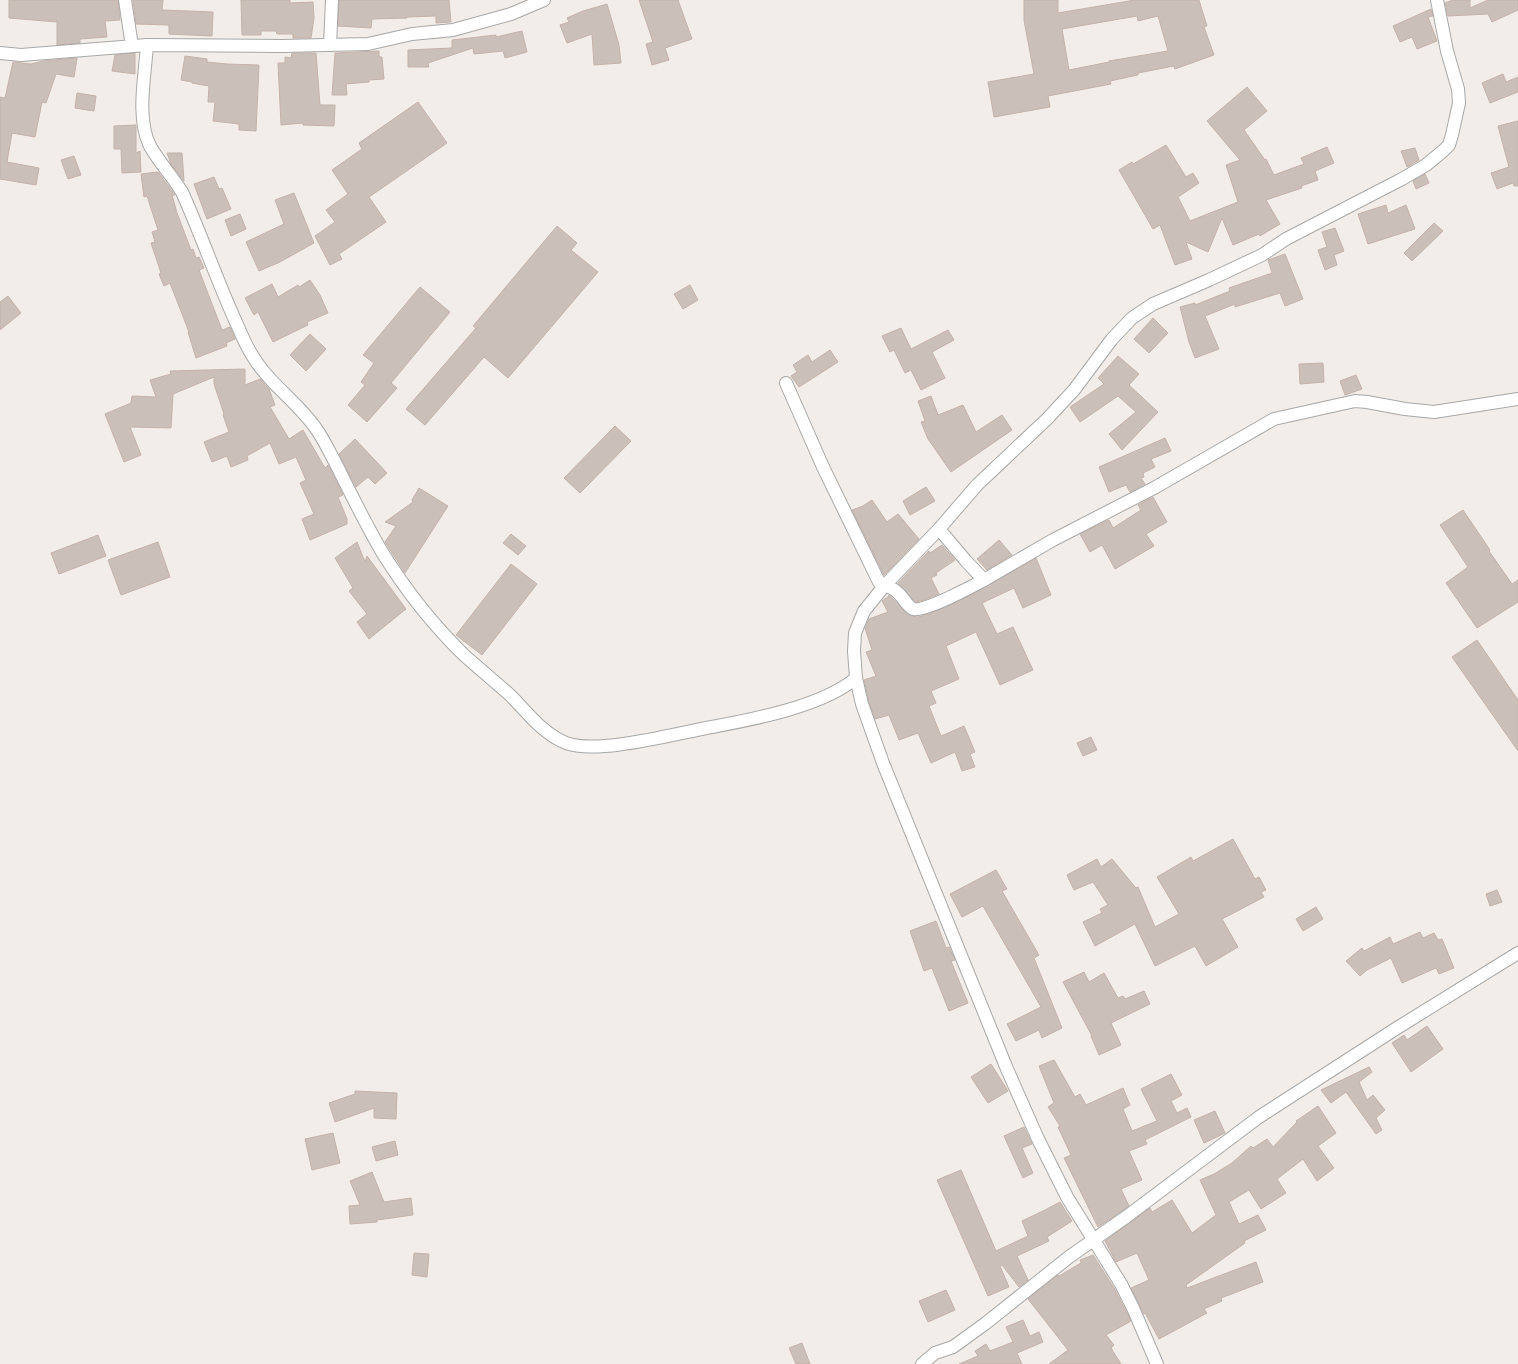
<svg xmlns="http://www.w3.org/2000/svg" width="1518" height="1364" font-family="'Asap Condensed',sans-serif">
<rect width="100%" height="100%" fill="#f2ede8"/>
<g fill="#cbbfba" stroke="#c5b2a9" fill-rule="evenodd">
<polygon points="9,0 118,0 120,20 105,21 107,37 80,39 80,43 57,45 57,22 9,18"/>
<polygon points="133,0 163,0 162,10 213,12 212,36 169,34 169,25 136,24"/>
<polygon points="241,0 290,0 290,3 313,2 314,18 311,38 293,38 293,34 277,34 276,31 261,31 261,35 242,35"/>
<polygon points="339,0 449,0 451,22 436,23 436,16 407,17 407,18 372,19 371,28 338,26"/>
<polygon points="639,0 678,0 692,39 665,48 669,60 652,65 646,44 653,42"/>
<path d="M1024,0H1058V13L1135,0H1199L1207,26L1204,27L1214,55L1175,69L1174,66L1138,73V75L1110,81L1111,84L1048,96L1050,107L994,117L988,82L1034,74L1024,20ZM1137,16L1138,21L1158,16L1168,51L1109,61V62L1069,70L1062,29Z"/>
<polygon points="1453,0 1470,0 1470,8 1488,0 1518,0 1518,10 1492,22 1488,14 1448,16 1445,3"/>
<polygon points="607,4 619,45 621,63 594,65 592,34 567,43 560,25 569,22 567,18 583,11"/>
<polygon points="1431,9 1433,16 1428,17 1437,41 1417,49 1412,37 1400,42 1393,26"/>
<polygon points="522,31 527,52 505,58 503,51 474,54 473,48 428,63 429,67 408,67 408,50 452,48 452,40 496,35 496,37"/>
<polygon points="379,51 379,57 382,57 384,79 369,80 369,82 346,84 347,95 332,95 335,53"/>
<polygon points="135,53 135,74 112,71 115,55"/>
<polygon points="292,53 316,53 320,105 335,105 334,126 303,125 303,123 281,125 278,63 285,63 285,57 291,58"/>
<polygon points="185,56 207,59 207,62 227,64 259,65 256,131 239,130 239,124 213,121 215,102 208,102 209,86 192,83 192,82 181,80"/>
<polygon points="77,58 74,77 56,74 46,103 42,102 35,137 12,133 7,162 39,168 36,185 0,179 0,97 5,98 13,62 31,64 43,61"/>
<polygon points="1503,74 1506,82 1518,77 1518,92 1490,103 1482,83"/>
<polygon points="1247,87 1267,111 1244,130 1265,160 1266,159 1274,175 1304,164 1301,158 1327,147 1334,163 1315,171 1318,180 1301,186 1302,188 1266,200 1280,224 1260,236 1259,234 1233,245 1222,218 1208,252 1186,242 1192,259 1175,265 1160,225 1153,229 1119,170 1132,162 1133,164 1166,145 1186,177 1193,173 1199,183 1178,197 1190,221 1238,202 1226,165 1240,160 1207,121"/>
<polygon points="77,93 96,96 94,111 75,108"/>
<polygon points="418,102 447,143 369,197 386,222 339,254 342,259 330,265 315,236 335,222 326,210 348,194 332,170 362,149 359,143"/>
<polygon points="1518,121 1518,186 1514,186 1513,183 1497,189 1491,173 1509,167 1498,126"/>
<polygon points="136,125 136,153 140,151 141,172 122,173 121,149 114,149 114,126"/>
<polygon points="1415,148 1419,160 1407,167 1401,151"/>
<polygon points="167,153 182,153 184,181 171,164"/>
<polygon points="74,156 81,175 68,179 61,160"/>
<polygon points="158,172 175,195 172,195 177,213 191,250 193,249 196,258 199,257 204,268 199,270 222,330 230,327 235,339 226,343 227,346 196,358 188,332 189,332 170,283 164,286 159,274 161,273 151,243 155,242 152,232 158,230 147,196 144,197 141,174"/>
<polygon points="1425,174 1429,183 1416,189 1413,181"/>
<polygon points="214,177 219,189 222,188 231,209 207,219 194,184"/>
<polygon points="294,193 314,243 280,262 259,271 246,242 284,224 275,200"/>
<polygon points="1386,205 1388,213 1406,205 1415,229 1368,244 1358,214"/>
<polygon points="240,214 246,229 231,236 225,220"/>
<polygon points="1434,223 1443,231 1412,261 1404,253"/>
<polygon points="557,226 577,243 571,250 598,272 508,378 484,357 425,425 406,409 476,328 473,326"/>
<polygon points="1335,228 1344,251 1334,255 1337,265 1325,270 1318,250 1327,247 1322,232"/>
<polygon points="1285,254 1303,299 1285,306 1280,293 1235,307 1235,304 1205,316 1219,349 1195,358 1189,342 1180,307 1195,303 1195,305 1230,291 1229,288 1272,273 1268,260"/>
<polygon points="310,280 320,295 328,313 307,322 308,325 273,342 258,312 254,315 245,298 272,284 278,297 298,285 299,287"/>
<polygon points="690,285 698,300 683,309 674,294"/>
<polygon points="420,287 450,312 391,383 397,388 367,422 348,405 365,385 361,382 374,363 363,355"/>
<polygon points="8,296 21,313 0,330 0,302"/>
<polygon points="1153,318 1168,333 1149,353 1134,339"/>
<polygon points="901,328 911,349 948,330 954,340 932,352 945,378 921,390 911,370 905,373 894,350 890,352 882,336"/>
<polygon points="310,334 326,349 306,371 290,355"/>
<polygon points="830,350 838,362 799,387 791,376 797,372 793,365 808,355 812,362"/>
<polygon points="1118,356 1139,374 1129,385 1158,412 1122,450 1109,434 1136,412 1118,396 1080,422 1070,407 1104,384 1098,378"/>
<polygon points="1323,363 1324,382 1300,384 1299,364"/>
<polygon points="245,369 245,385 260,379 269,389 275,405 270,407 289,439 303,430 325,468 328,465 343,495 338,497 347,519 347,524 310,540 302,519 314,514 300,483 306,480 296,457 279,464 270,443 247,456 248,460 231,467 227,456 212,462 204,442 229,432 223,415 224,414 214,384 214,377 173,394 171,428 130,427 141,455 124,462 105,414 131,403 132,396 156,397 150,380 171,374 170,371"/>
<polygon points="1356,375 1362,389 1345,395 1340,381"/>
<polygon points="931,396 938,415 963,405 976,432 1002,415 1012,430 951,472 928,439 921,422 925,421 918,401"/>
<polygon points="615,426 631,441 580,493 564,478"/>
<polygon points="1165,438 1171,451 1151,459 1155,467 1143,473 1144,477 1141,478 1145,484 1130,492 1126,485 1109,492 1099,467"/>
<polygon points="355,439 387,473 375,484 368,477 356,487 339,454"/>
<polygon points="926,487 935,501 910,515 903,501"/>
<polygon points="419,488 448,506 405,573 385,542 396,526 385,522 413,502 412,500"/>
<polygon points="1153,497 1167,522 1146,534 1154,546 1115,569 1102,545 1090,552 1080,534 1109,520 1113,528 1141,510 1138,505"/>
<polygon points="872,500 887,522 898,514 919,539 884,575 852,510 863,506"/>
<polygon points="1463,510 1490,550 1489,551 1512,584 1518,580 1518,602 1477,628 1446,583 1468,567 1440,525"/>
<polygon points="511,534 526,546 518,555 503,543"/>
<polygon points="98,535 106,556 59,574 51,553"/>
<polygon points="999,540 1012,555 987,570 977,559"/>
<polygon points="158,542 170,577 121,595 108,560"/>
<polygon points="357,542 365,562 367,556 406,609 369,639 357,622 367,614 349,591 353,588 335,558"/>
<polygon points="942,545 955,560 936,573 937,575 931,578 939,594 924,600 915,602 898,583 929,551 930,553"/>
<polygon points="1036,558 1051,595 1023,608 1014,588 982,603 997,634 1013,627 1033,670 1000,685 976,632 946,646 959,679 931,691 936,703 929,706 941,736 964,726 975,752 970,754 975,767 962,771 955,752 931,763 918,733 899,740 889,715 875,719 869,702 864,680 876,676 866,652 872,650 865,628 869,619 888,612 882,601 889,596 889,595 909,615 918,617 929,614 973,594"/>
<polygon points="511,564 537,584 482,655 456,635"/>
<polygon points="1477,640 1518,700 1518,751 1452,657"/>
<polygon points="1091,737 1097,750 1083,756 1077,743"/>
<polygon points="1233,839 1255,879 1259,877 1266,890 1261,892 1264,897 1222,919 1238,947 1206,966 1195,946 1155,966 1135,924 1095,946 1083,922 1102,913 1100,909 1108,905 1093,882 1074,890 1067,875 1097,859 1101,867 1112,859 1136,888 1138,887 1155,927 1179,914 1157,877 1191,857 1193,861"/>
<polygon points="996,870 1007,889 1002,891 1039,955 1034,958 1062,1028 1042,1038 1039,1030 1016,1041 1007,1024 1041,1007 983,906 962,917 950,894"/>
<polygon points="1497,890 1502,902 1490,906 1486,894"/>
<polygon points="1316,907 1323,919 1303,931 1296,919"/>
<polygon points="936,921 946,948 949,947 955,960 951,961 968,1003 949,1011 932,968 924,971 910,931"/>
<polygon points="1420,932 1423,938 1434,933 1438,940 1442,939 1454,968 1439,974 1436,968 1402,983 1391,958 1367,970 1360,976 1346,961 1362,948 1364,951 1390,937 1393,944"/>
<polygon points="1084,972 1089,982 1104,973 1118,998 1123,996 1125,999 1144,991 1150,1004 1111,1023 1121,1045 1099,1055 1091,1036 1092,1036 1063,982"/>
<polygon points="1427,1026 1443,1049 1411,1072 1392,1043 1404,1035 1407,1040"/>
<polygon points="1054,1060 1075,1097 1080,1094 1086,1105 1123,1088 1130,1105 1123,1109 1132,1131 1157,1121 1141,1089 1171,1074 1182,1095 1171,1101 1177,1113 1187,1108 1191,1117 1145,1140 1147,1144 1129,1151 1142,1180 1121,1189 1129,1206 1098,1227 1064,1158 1071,1155 1058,1127 1060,1126 1048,1107 1054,1103 1039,1066"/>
<polygon points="991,1064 1008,1091 988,1103 971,1077"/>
<polygon points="1369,1067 1372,1072 1359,1082 1367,1100 1373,1095 1385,1110 1376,1118 1382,1130 1376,1134 1346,1092 1331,1103 1321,1090"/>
<polygon points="355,1091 397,1093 396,1119 374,1118 374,1108 335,1122 329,1103 355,1094"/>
<polygon points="1318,1106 1336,1133 1318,1146 1334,1168 1317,1181 1303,1159 1277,1179 1286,1193 1261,1209 1249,1190 1229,1202 1239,1224 1258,1215 1266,1230 1244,1241 1245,1243 1186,1285 1187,1288 1256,1262 1263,1282 1221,1298 1222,1301 1204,1309 1207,1313 1159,1339 1145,1313 1144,1314 1131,1288 1149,1280 1137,1253 1116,1262 1105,1241 1150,1208 1152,1212 1172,1200 1192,1233 1216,1215 1200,1180 1214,1174 1232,1163 1251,1146 1253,1148 1267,1139 1273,1147 1297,1122 1296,1121"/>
<polygon points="1215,1111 1225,1133 1204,1143 1194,1120"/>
<polygon points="1024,1127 1032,1144 1022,1148 1033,1173 1023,1178 1004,1136"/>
<polygon points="333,1133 340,1163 312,1170 305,1139"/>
<polygon points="395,1141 398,1155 376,1161 372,1147"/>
<polygon points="961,1170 996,1251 1028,1236 1022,1221 1045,1210 1060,1202 1072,1221 1047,1237 1049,1241 1017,1256 1028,1280 1019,1287 1002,1265 1000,1266 1009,1287 988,1296 937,1180"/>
<polygon points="372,1172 384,1202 411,1198 413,1215 377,1220 377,1222 350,1224 349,1206 360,1205 350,1181"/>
<polygon points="414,1253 429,1254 427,1277 412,1275"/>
<polygon points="1093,1255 1114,1288 1131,1321 1106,1335 1114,1345 1111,1348 1121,1364 1049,1364 1068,1350 1028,1299 1058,1275 1059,1276 1081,1263 1080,1260"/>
<polygon points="946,1290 955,1310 928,1322 919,1301"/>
<polygon points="1023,1320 1030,1336 1039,1332 1043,1342 1017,1353 1022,1364 959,1364 978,1356 975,1351 986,1344 990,1351 1013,1342 1006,1327"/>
<polygon points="802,1343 810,1364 796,1364 789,1348"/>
</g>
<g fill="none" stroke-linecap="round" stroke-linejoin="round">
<defs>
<g id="street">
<polyline points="125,0 132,46"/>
<path d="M147,45C145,76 136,118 150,146C159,162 172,176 182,192C201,234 216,278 235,320C240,331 245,344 252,355C269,384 298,402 317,430C324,440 330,453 336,464C351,494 365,523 382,552C405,589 434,626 465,656C480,669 495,682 510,695C527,712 543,734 566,743C598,755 677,733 712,727C755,719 823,706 856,678"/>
<polyline points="330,45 332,0"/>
<polyline points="0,53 21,55 147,45 282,46 368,44 412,34 453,30 511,14 544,0"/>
<path d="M786,383L823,467L879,582C885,586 893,587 898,593C903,597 907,606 913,609C922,613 973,586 984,580"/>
<polyline points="939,529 966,561 984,580 1053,540 1154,488 1274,419 1355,401 1367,402 1405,409 1434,412 1518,399"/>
<polyline points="922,1364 935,1353 953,1347 986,1323 1069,1257 1126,1217 1259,1117 1397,1028 1518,953"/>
<polyline points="1157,1364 1133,1308 1121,1284 1067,1197 1038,1139 1007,1069 883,763 862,704 856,678 854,651 855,633 864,611 885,585 939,529 977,485 1047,419 1074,390 1112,339 1132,318 1153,304 1209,280 1262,255 1286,239 1402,179 1426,165 1443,151 1449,145 1452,135 1459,103 1458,89 1447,51 1437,0"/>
</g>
</defs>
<use href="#street" stroke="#a8a8a8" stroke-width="14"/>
<use href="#street" stroke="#fff" stroke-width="12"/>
</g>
</svg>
